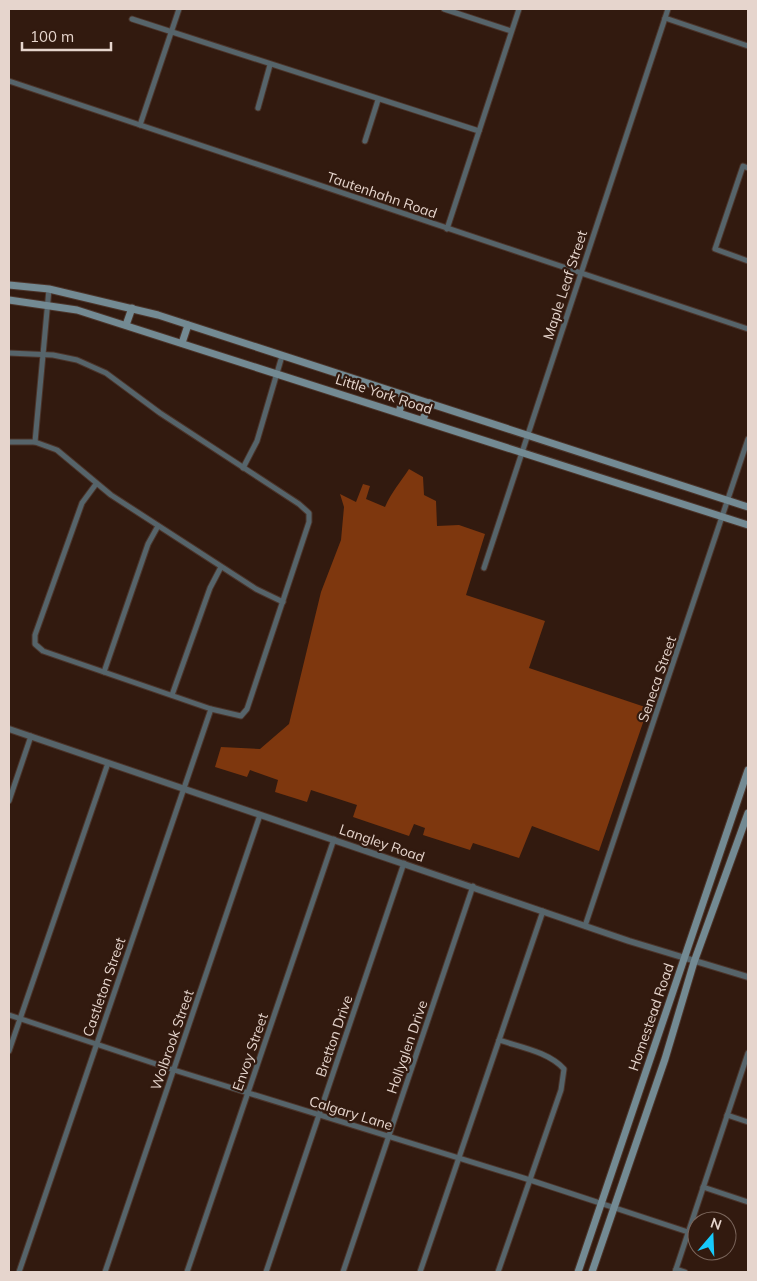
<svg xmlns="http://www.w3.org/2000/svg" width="757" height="1281" font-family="Mulish,sans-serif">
<rect width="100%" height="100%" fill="#321a0f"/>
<path fill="#7e370e" d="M409,469L423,477L424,495L436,501L437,526L459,525L485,534L466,595L545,621L529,668L648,708L599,851L532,826L519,858L473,843L470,850L423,835L425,828L414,824L409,836L353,817L357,805L311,790L307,802L275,792L278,780L250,770L247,777L215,767L221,747L260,749L289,724L321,592L341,540L344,507L340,494L356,502L363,484L370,486L366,499L385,507C392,491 400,483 409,469Z"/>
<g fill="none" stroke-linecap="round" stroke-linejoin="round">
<defs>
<g id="minor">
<polyline points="444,9 511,31"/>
<polyline points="665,18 748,46"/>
<polyline points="132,19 479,131"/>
<polyline points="9,81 748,329"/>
<polyline points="258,108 270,65"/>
<polyline points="140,125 179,9"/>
<polyline points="365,141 378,100"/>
<polyline points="748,168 743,166 715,249 748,261"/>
<polyline points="447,229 519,9"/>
<polyline points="9,353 53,355 77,360 106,373 160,413 299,504 309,513 309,522 247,709 241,716 211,709 43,651 35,644 35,635 82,503 96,484"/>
<polyline points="9,442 35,442 57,450 111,495 256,589 283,602"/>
<polyline points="35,442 49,289"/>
<polyline points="243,468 257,441 282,356"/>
<polyline points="484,568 668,9"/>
<polyline points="104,672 148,544 158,526"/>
<polyline points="172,695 210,588 221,567"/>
<polyline points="9,801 31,736"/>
<polyline points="585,926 748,439"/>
<polyline points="9,1015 174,1070 530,1180 688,1232"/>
<polyline points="9,1051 108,763"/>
<polyline points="727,1115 748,1122"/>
<polyline points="703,1187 748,1202"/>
<polyline points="676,1269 685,1272"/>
<polyline points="19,1272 211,709"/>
<polyline points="105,1272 260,815"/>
<polyline points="187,1272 334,839"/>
<polyline points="266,1272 404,863"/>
<polyline points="343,1272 473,886"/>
<polyline points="420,1272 543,911"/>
<path d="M498,1272L561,1090L564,1069C549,1052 520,1047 499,1040"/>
<polyline points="675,1272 748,1053"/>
</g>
<polyline id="tertiary" points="9,729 629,941 748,977"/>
<g id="secondary">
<polyline points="9,285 49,289 158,315 748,507"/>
<polyline points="9,300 77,310 748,525"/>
<polyline points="126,325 132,308"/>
<polyline points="182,343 188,325"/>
<polyline points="399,412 404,395"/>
<polyline points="423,419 430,403"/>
<polyline points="578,1272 748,770"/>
<polyline points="592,1272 665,1059 694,962 748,813"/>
</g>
</defs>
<use href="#minor" stroke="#4b342a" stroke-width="7"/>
<use href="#tertiary" stroke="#4b342a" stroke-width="8"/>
<use href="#secondary" stroke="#4b342a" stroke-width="9"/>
<use href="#minor" stroke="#56646a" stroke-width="5"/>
<use href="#tertiary" stroke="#56646a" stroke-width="6"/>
<use href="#secondary" stroke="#738a93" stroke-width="7"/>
</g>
<g text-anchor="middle" stroke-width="4.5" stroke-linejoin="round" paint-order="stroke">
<g font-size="14" fill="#e6d5cd" stroke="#321a0f">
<text transform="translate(382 195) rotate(19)" y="5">Tautenhahn Road</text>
<text transform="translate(565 285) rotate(-72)" y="5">Maple Leaf Street</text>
<text transform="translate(384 394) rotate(18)" y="5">Little York Road</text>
<text transform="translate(657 679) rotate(-71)" y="5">Seneca Street</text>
<text transform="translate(382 843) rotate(19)" y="5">Langley Road</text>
<text transform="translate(104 987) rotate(-71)" y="5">Castleton Street</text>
<text transform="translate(651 1017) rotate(-71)" y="5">Homestead Road</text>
<text transform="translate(334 1036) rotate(-71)" y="5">Bretton Drive</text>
<text transform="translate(172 1040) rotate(-71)" y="5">Wolbrook Street</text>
<text transform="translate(407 1047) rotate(-71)" y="5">Hollyglen Drive</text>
<text transform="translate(250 1052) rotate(-71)" y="5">Envoy Street</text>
<text transform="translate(351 1113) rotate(17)" y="5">Calgary Lane</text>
</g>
</g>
<rect width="757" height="1281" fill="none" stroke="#e6d5cd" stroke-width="20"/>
<g transform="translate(712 1236) rotate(19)"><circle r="24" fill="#321a0f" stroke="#7a655b"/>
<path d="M0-4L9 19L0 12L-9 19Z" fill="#17cafb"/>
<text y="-8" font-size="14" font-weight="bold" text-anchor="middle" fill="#e6d5cd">N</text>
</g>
<path d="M22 42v8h89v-8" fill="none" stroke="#e6d5cd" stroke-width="2.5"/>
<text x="30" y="42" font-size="15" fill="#e6d5cd" stroke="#321a0f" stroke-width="4" paint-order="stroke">100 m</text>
</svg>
